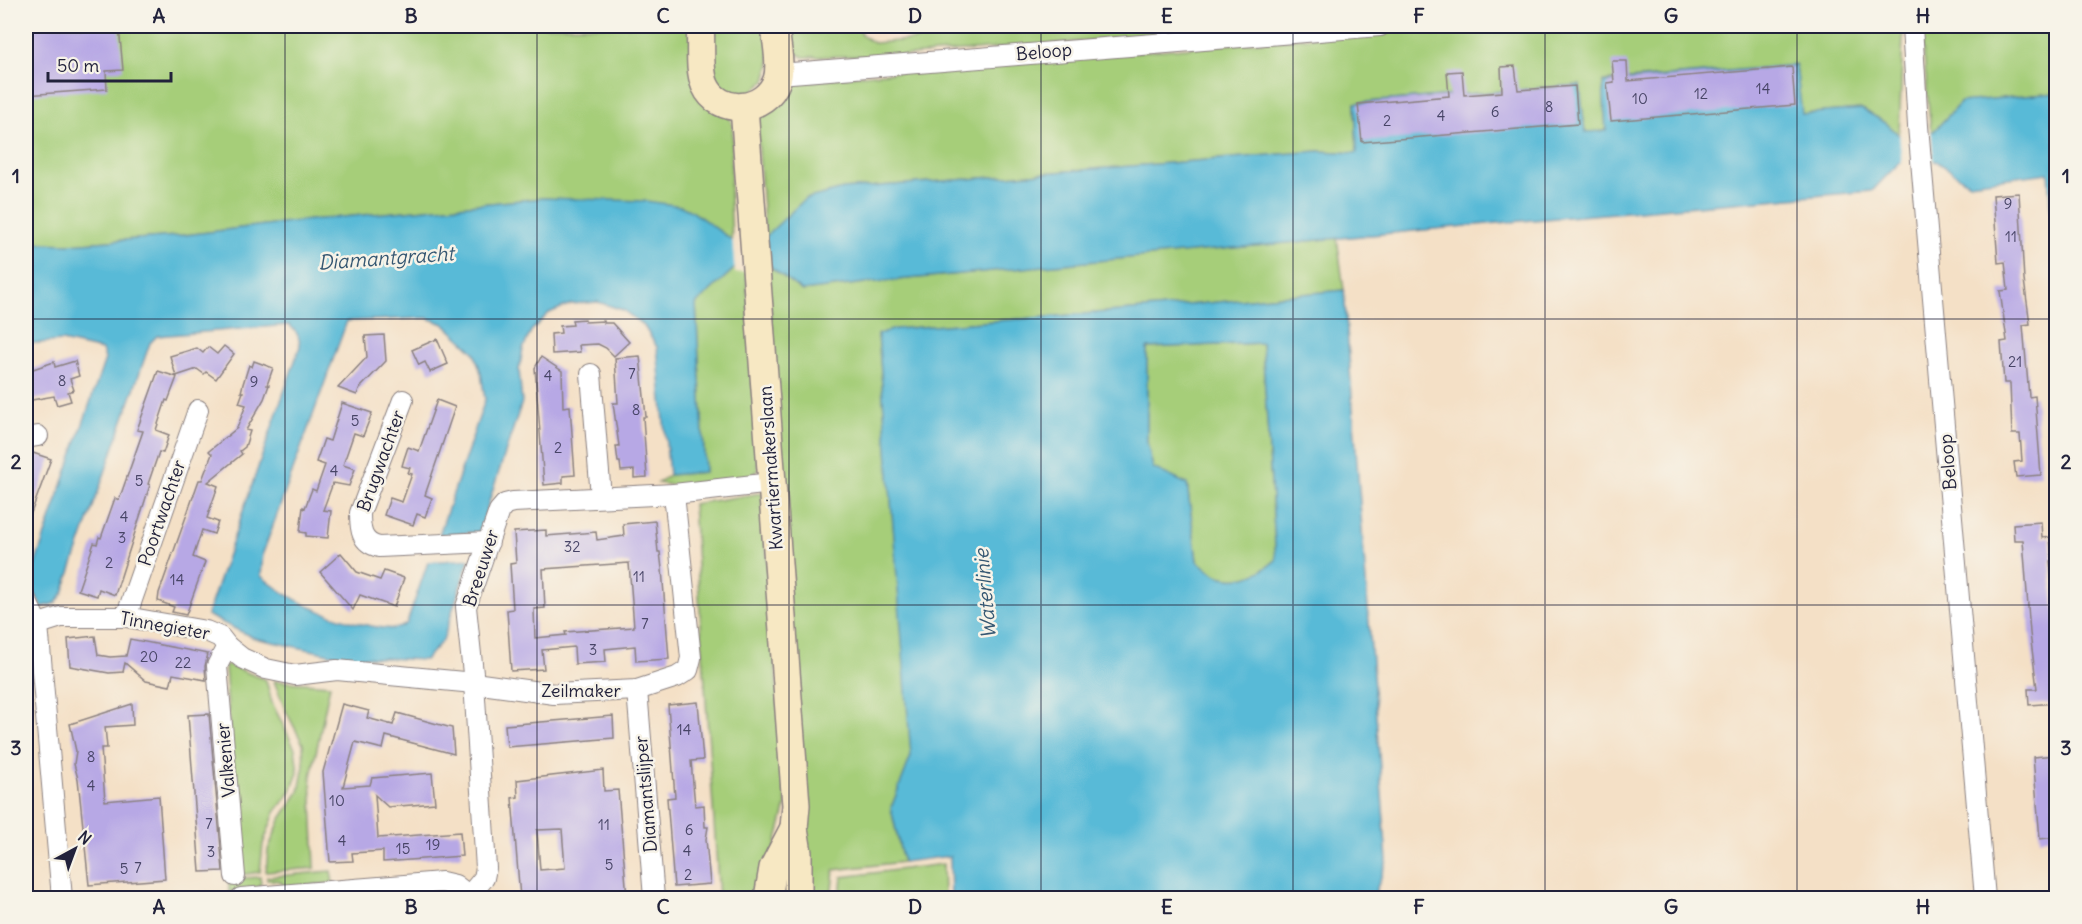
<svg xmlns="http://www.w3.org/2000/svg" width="2082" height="924" font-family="Delius,sans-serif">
<rect width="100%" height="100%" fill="#f7f3e8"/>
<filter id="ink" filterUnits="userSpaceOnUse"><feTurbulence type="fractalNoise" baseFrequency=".0167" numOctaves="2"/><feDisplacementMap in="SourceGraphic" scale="12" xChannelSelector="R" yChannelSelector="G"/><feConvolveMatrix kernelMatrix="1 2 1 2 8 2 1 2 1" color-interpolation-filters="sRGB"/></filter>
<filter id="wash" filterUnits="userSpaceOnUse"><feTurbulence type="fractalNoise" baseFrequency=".008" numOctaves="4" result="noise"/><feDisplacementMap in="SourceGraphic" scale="24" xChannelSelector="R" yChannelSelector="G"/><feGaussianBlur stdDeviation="1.35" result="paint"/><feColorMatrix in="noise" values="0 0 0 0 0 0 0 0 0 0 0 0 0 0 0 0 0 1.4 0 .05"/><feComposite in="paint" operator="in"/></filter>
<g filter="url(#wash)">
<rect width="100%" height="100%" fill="#f4e0c6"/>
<g fill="#a6ce79" stroke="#64785a" stroke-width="1.5">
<polygon points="26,26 692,26 733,126 730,195 732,240 693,212 543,198 290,222 177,236 70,244 26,243"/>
<polygon points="706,26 767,26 770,63 765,81 748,95 725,91 716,80"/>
<polygon points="783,26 860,26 861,35 874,43 1086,26 1278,26 873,58 859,56 803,57 790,50"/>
<path d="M1448,26H1898L1903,36L1899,135L1886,123L1862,109L1801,114L1796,66L1603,81L1606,131L1585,133L1580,85L1355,103L1357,153L1319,151L843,189L765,237L757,125C760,108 780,90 795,83L861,75Z"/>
<polygon points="1923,26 2056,26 2056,93 1961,102 1934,131 1931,132 1922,35"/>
<polygon points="1337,238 1344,290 1145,309 896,329 878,334 912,756 891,808 903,862 834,870 831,898 804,898 768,265 802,291 865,283"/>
<polygon points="746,268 758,470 752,476 678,486 658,483 669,475 705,472 696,304 734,269"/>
<path d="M1262,343L1276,560C1261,573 1243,582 1222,577C1213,575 1204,566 1197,561L1187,484L1153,469L1147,442V348Z"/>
<polygon points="762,493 786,805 762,898 719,898 693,504"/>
<polygon points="228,665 266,680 272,703 295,749 298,773 290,793 275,812 263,844 260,872 240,875 225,667"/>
<polygon points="274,681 330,685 311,777 315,868 266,872 268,850 280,820 299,792 304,765 303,744 285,709"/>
<polygon points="943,864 944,898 840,898 842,877"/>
<polygon points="331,871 333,883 285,887 280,881 267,880 267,877"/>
<polygon points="260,877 261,884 256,890 229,892 229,879"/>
</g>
<g fill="#59bad7" stroke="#3e6e89" stroke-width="1.5" fill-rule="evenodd">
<path d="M1796,65L1802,114L1862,109L1886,123L1899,135L1934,131L1961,102L2056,93V278L2048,173L1969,183L1936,161L1899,163L1872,191L1498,223L865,283L802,291L768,265L734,269L696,304L705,472L669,475L657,347L644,326L623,310L598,302L571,304L549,313L531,331L523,349L519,370L522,402L479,532L439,535L485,400L481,373L474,352L444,324L427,318L347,321L263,553L261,576C293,603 331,618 371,626C385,628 396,632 407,623L428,562L469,559L443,640L425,660L339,656L254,638L207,615L300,346C299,336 297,331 289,325L157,336L150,343L63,593L56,603L42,607L29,582L105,359L102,350L62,341L26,344V243L70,244L177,236L290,222L543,198L646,201L681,206L693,212L732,240L765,237L805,199L843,189L1319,151L1357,153L1355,103L1580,85L1585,132L1606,131L1603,82Z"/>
<path d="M1344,290L1387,861L1377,888V898H951L950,856L903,862L891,808L911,756L878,334L896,329L1145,309ZM1262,343L1276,560C1261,573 1242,582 1222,577C1213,575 1204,566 1197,561L1187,484L1153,468L1147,442V348Z"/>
</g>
<g fill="#f4e0c6">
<polygon points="1931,128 1934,164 1902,166 1899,131"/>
<polygon points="763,234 767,269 735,273 732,236"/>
</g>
<g id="blocks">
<g fill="#b7a8e5" fill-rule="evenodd">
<polygon points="26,26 119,26 123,70 106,71 107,89 26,95"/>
<polygon points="1612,61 1627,61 1628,81 1792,67 1795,105 1611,121 1607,83 1614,82"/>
<polygon points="1515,66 1518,90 1575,86 1578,124 1362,142 1358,104 1449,96 1447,72 1462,71 1464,95 1502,92 1501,67"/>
<polygon points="2019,193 2024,280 2030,324 2023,325 2029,397 2035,396 2041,475 2016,477 2014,462 2022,461 2020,434 2012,434 2010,383 2004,383 2001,342 2007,341 2000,291 2008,290 2005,262 1998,263 1993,195"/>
<polygon points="585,319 585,322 604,321 604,323 612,323 629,342 614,356 606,348 598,344 579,345 580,352 552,354 551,334 561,333 560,326 573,325 572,320"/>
<polygon points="384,335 386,361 359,389 357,395 338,388 367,357 365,336"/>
<polygon points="437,339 448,364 430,372 425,362 419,365 412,350"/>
<polygon points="224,346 234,354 216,379 206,372 204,374 197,369 176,376 170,356 197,348 203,353 208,347 217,354"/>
<polygon points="640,356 646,417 643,417 647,477 634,478 634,470 621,471 620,462 618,462 616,446 619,446 613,403 618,403 615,358"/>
<polygon points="541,357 562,371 563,407 570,406 575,475 563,476 563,483 544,485 535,368"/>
<polygon points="75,361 79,376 70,379 74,390 68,392 71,401 57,405 54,396 26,401 26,376 32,375 30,370 54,362 55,367"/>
<polygon points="254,361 273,368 267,385 269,385 264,399 246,430 250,431 245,447 240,451 242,454 208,482 218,486 207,518 218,522 214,534 202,530 193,557 205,562 186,615 172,612 174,607 158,601 159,593 199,480 202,480 212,454 209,451 237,428 246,405 239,403 243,392 241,392 243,384 249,365 252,367"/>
<polygon points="158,371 177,377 168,401 166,400 156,430 169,435 163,453 159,452 148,484 150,485 115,595 99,589 97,596 78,590 94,543 97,544 99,537 101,538 115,498 119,500 143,431 137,430"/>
<polygon points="437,400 455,407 425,495 432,498 425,517 417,514 413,525 384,515 390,498 402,502 412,474 408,473 410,468 402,466 404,459 408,447 419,451"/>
<polygon points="342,403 372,413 363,436 354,433 343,465 355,469 349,486 333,483 323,510 331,511 328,538 306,536 306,533 300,532 303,507 305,508 312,489 316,491 325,465 316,462 324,439 330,441"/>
<polygon points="33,453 51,459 27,524 26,524 26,458 30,460"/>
<path d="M655,521L658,552H660L662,569L669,659L636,661L635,646L605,649L606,662L575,664L574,647L542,650L544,669L511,671L507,610L513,609L510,564L516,563L514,532L546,530V536L596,532L597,540L624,536L623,524ZM629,563L634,627L565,632L566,635L535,638L534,609L545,608L543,569Z"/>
<polygon points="2041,522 2042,538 2050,537 2052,561 2050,561 2056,627 2056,703 2029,705 2028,689 2037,689 2030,633 2023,540 2014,540 2013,524"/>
<polygon points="341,553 357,572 380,580 384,571 404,578 394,607 360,595 353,610 320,572"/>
<polygon points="95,636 98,655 110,657 126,656 130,639 208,654 205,666 206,680 173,674 170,686 146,681 125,663 123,672 109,673 70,666 68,639"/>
<polygon points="698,702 703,760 691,761 695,806 704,805 705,827 708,827 706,839 710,884 674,887 667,798 675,797 668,705"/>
<polygon points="132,704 133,725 105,727 107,748 101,748 105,801 159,796 165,879 89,885 78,779 74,764 76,751 70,724"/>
<polygon points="342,704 369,711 367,718 393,725 397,713 452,728 454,754 386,736 383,749 355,742 343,787 370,785 372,778 432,773 435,803 388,807 375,795 378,838 460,832 462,856 383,862 383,851 352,853 353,861 330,862 323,772"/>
<polygon points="209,714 223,871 200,872 188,715"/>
<polygon points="613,716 614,738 507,747 505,725"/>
<polygon points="2056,755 2056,837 2040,839 2033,757"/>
<path d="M603,770L604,791L618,790L627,897L520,898L512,798L518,797L517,780ZM562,829L565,868L540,870L537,830Z"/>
</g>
</g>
</g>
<g filter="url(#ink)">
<use href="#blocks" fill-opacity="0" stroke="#8b8180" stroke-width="1.5"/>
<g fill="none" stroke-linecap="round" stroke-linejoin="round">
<defs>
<g id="street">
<polyline points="1912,26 1918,126 1985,898"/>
<polyline points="779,74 1380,26"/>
<polyline points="591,374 601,497"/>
<path d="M403,400L360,513C360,529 361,543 379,547L489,542"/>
<polyline points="26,438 38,436"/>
<polyline points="26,600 38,625 62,898"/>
<polyline points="126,617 198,410"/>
<polyline points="26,628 61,617 126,617 206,631 220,637 227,646 242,658 266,669 295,675 337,670 474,683 554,694 637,690 677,677 688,670 691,658 674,494"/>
<polyline points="227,646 217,666 235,876"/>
<polyline points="637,690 654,898"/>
<polyline points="469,896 484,878 486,868 474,683 466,607 499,511 505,504 513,502 674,494 772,483"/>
<polyline points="241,898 442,882 455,885 472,898"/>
</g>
<g id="secondary">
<path d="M700,26C702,44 698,68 705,85C719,117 766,112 777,80C782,65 776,42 775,26"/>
<polyline points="744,107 796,805 794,828 798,853 798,898"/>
<polyline points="768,898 773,868 794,828"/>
</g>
</defs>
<use href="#street" stroke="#8b8180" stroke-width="22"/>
<use href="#secondary" stroke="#8b8180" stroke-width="30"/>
<use href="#street" stroke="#fff" stroke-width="20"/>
<use href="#secondary" stroke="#f7e8c3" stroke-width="27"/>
</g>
</g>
<path fill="none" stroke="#22223b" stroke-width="1.5" stroke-opacity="0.55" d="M285,26V898M537,26V898M789,26V898M1041,26V898M1293,26V898M1545,26V898M1797,26V898M26,319H2056M26,605H2056"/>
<g text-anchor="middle" stroke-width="5" stroke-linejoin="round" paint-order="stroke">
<g font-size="15" fill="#474466">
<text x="1763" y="94">14</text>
<text x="1701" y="99">12</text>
<text x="1640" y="104">10</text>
<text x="1549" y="112">8</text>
<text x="1495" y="117">6</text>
<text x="1441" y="121">4</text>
<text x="1387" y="126">2</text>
<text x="2008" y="209">9</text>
<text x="2011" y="242">11</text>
<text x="2015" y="367">21</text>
<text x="632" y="379">7</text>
<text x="548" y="381">4</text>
<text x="62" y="386">8</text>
<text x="254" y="387">9</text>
<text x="636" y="415">8</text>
<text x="355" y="426">5</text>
<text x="558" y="453">2</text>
<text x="334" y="476">4</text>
<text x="139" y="486">5</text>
<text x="124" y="522">4</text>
<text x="122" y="543">3</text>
<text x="572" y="552">32</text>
<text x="109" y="568">2</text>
<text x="639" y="582">11</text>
<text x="177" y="585">14</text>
<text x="645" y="629">7</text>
<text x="593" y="655">3</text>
<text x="149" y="662">20</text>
<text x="183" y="668">22</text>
<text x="684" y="735">14</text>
<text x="91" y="762">8</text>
<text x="91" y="791">4</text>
<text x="337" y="806">10</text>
<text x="209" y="829">7</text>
<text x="604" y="830">11</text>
<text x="689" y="835">6</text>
<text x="342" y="846">4</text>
<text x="433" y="850">19</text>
<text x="403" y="854">15</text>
<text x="687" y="856">4</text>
<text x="211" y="857">3</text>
<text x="609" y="870">5</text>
<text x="138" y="873">7</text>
<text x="124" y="874">5</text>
<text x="688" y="880">2</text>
</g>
<g font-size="18" fill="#22223b" stroke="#f7f3e8">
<text transform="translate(1044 52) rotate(-5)" y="6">Beloop</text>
<text transform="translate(381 461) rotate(-70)" y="6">Brugwachter</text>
<text transform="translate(1948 462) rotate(-95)" y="6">Beloop</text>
<text transform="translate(771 468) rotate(-94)" y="6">Kwartiermakerslaan</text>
<text transform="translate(162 513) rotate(-71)" y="6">Poortwachter</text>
<text transform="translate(481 568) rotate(-72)" y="6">Breeuwer</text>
<text transform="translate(165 626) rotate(10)" y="6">Tinnegieter</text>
<text x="581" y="697">Zeilmaker</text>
<text transform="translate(226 760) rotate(-95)" y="6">Valkenier</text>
<text transform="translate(646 794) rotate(-95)" y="6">Diamantslijper</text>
</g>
<g font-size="20" font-style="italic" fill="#355772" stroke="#f7f3e8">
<text transform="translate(386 258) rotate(-4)" y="7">Diamantgracht</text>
<text transform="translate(985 594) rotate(-95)" y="7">Waterlinie</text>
</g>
</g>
<rect width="2082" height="924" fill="none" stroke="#f7f3e8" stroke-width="66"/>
<g transform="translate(75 849) rotate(41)" stroke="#f7f3e8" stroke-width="4.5" paint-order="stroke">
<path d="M0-4.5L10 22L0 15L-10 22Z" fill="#22223b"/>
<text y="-9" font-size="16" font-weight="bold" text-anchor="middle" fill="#22223b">N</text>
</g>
<path d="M48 72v9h123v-9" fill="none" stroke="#22223b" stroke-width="3"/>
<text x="57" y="72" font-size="18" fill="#22223b" stroke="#f7f3e8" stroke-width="4.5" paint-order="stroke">50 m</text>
<rect x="33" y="33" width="2016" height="858" fill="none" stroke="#22223b" stroke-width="2"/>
<g font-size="20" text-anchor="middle" font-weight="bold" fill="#22223b">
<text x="159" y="23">A</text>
<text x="411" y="23">B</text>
<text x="663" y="23">C</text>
<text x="915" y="23">D</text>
<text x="1167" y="23">E</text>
<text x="1419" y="23">F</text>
<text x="1671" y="23">G</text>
<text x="1923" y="23">H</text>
<text x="16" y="183">1</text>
<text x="2066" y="183">1</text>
<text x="16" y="469">2</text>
<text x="2066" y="469">2</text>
<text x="16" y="755">3</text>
<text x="2066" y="755">3</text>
<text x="159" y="914">A</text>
<text x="411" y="914">B</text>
<text x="663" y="914">C</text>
<text x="915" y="914">D</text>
<text x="1167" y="914">E</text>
<text x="1419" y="914">F</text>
<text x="1671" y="914">G</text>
<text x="1923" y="914">H</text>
</g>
</svg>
